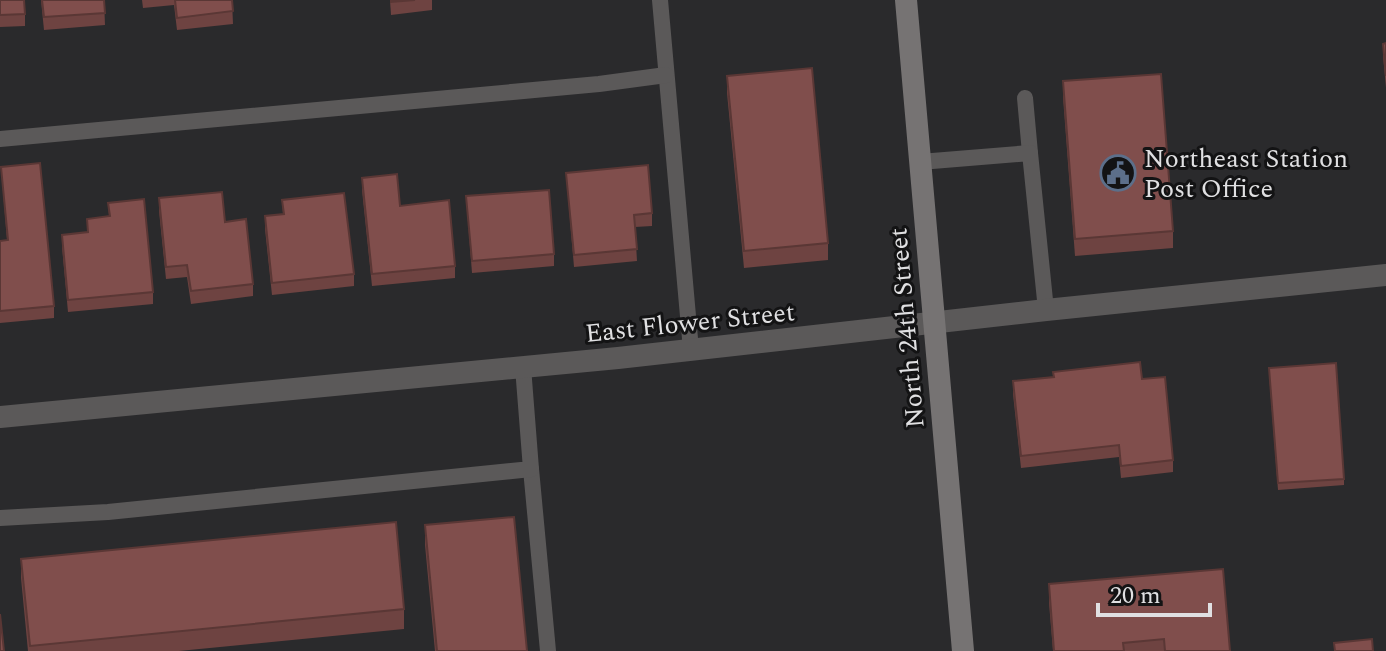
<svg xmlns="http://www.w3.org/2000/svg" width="1386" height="651" font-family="Spectral,serif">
<rect width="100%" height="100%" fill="#2a2a2c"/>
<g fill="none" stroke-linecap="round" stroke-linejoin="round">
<g stroke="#5b5959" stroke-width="16">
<polyline points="660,0 691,350"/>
<polyline points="1025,98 1030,153"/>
<polyline points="0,139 599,84 666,75"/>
<polyline points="920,162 1030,153 1046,310"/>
<polyline points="531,469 548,651"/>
<polyline points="0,518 108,512 531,469 523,367"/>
</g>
<polyline stroke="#5b5959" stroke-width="22" points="0,417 618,358 1046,310 1386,275"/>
<polyline stroke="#767373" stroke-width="22" points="906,0 963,651"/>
</g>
<g fill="#6e4341">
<polygon points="0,0 25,14 25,26 0,27"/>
<polygon points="41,0 104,0 105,25 44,30"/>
<polygon points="142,0 232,0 233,24 177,30 174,5 143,8"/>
<polygon points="390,0 432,0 432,10 391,15"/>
<polygon points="1386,43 1386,88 1383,56 1383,44"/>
<polygon points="727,76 828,243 828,260 744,268 727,93"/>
<polygon points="1063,81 1173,231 1173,248 1075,256 1063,97"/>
<polygon points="1,167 54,306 54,318 0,323 0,241 7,240"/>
<polygon points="566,173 652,213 652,226 635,227 637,261 574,267"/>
<polygon points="362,178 400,206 455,266 455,278 372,286 362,190"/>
<polygon points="466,196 554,254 554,266 472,273"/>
<polygon points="159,198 225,222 253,284 253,296 191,304 187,277 166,279 159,211"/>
<polygon points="282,200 354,274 354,286 272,295 265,229 265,216 283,214"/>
<polygon points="108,203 153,292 153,304 68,312 62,247 62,235 87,232 87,219 109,216"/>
<polygon points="1269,374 1344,479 1344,485 1278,490"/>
<polygon points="1142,379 1173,460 1173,472 1121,478 1119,457 1021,468 1013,394 1013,381"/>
<polygon points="425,525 527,651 435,651 425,545"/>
<polygon points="21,559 404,609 404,629 179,651 28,651 21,578"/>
<polygon points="1049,584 1230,651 1053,651 1049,603"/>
</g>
<g fill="#804e4c" stroke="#5a3735" stroke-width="2">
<polygon points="0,0 24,0 25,14 0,15"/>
<polygon points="42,0 104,0 105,13 44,17"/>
<polygon points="175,0 232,0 233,11 177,18"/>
<polygon points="391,0 415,0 391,2"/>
<polygon points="1386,43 1386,76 1383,44"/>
<polygon points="812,68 828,243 744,251 727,76"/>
<polygon points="1161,74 1173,231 1075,239 1063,81"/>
<polygon points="40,163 54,306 0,311 0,241 8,240 1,167"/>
<polygon points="648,165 652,213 634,215 637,249 574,255 566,173"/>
<polygon points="397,174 400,206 449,200 455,266 372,274 362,178"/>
<polygon points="549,190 554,254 472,261 466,196"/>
<polygon points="222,192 225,222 246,219 253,284 191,291 187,265 166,267 159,198"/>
<polygon points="344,193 354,274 272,283 265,216 284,214 282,200"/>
<polygon points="144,199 153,292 68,300 62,235 88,232 87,219 110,216 108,203"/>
<polygon points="1140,362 1142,379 1165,377 1173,460 1121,466 1119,445 1021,456 1013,381 1054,377 1053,372"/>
<polygon points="1336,363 1344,479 1278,483 1269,368"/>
<polygon points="514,517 527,651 437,651 425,525"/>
<polygon points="396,522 404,609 30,646 21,559"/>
<polygon points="1223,569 1230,651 1165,651 1164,639 1123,643 1124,651 1054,651 1049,584"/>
<polygon points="0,614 4,651 0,651"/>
<polygon points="1372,639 1373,651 1335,651 1334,643"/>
</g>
<defs>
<symbol id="civic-ring" viewBox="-11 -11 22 22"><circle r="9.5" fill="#131314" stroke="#5c6f8a" stroke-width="1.5"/><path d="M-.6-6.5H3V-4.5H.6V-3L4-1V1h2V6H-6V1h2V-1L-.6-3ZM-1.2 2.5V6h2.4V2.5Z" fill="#5c6f8a"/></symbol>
</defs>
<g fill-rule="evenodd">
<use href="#civic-ring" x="1098" y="153" width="40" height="40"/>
</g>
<g text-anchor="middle" stroke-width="6" stroke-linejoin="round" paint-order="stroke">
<g font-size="26" fill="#e0e0e2" stroke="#131314" text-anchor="start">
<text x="1144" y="167">Northeast Station<tspan x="1144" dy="30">Post Office</tspan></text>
</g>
<g font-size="26" fill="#e0e0e2" stroke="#131314">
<text transform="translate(690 322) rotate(-6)" y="9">East Flower Street</text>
<text transform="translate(906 328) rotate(-95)" y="9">North 24th Street</text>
</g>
</g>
<path d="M1098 603v12h112v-12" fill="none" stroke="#e0e0e2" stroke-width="4"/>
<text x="1110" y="603" font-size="24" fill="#e0e0e2" stroke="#131314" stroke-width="6" paint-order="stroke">20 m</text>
</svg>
